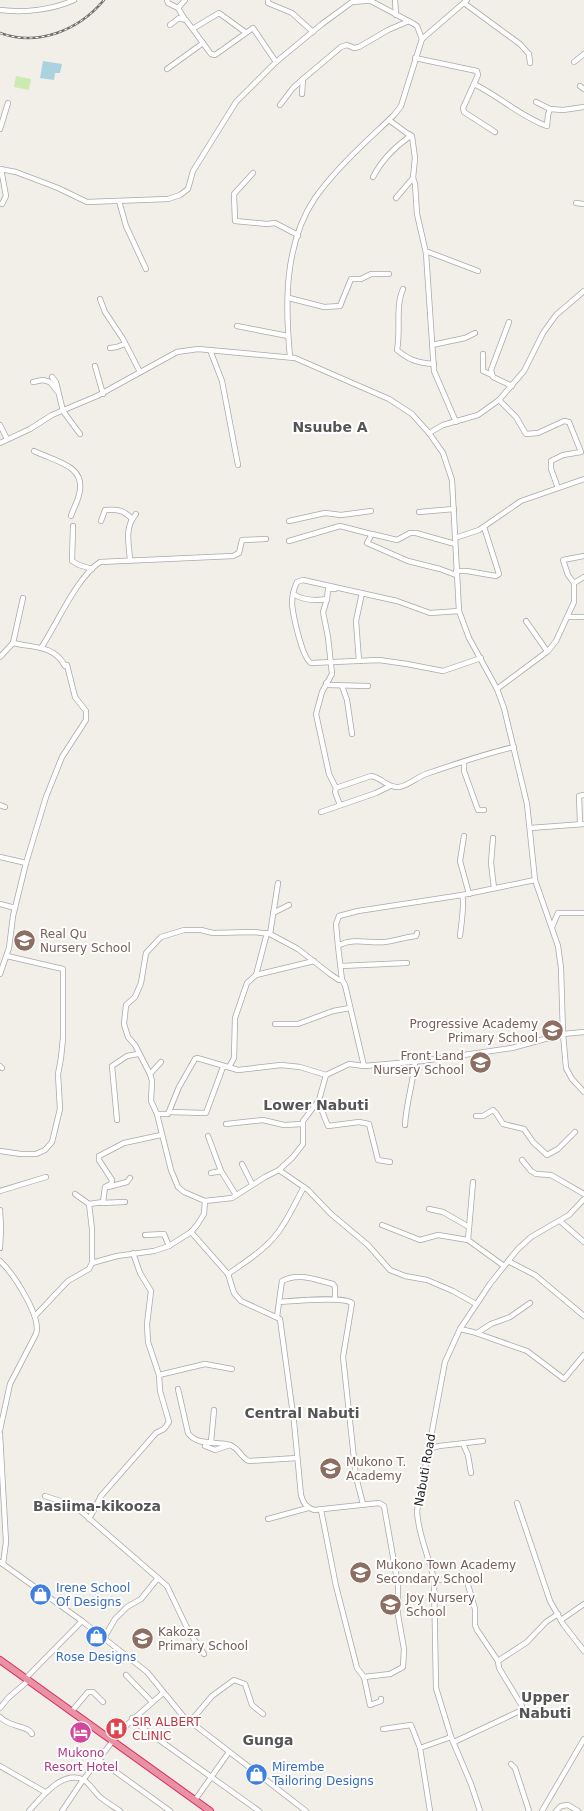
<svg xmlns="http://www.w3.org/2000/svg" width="584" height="1811" font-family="'DejaVu Sans',sans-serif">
<rect width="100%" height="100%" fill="#f2efe9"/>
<polygon fill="#cdebb0" points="16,76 31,79 29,90 14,87"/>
<polygon fill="#aad3df" points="43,61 62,64 60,73 55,73 54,80 40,78"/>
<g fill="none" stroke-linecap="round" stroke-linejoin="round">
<defs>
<g id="minor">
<polyline points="167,0 168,3 178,8"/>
<polyline points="268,0 268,3 292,13 313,32"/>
<polyline points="395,0 396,15"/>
<polyline points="464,3 520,44 529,54 530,63"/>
<path d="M0,10C24,13 52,10 74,0"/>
<polyline points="184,18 178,8 185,0"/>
<polyline points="170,25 179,18 186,20 211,54 215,55 253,28 276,62"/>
<polyline points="194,28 219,13 245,32"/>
<polyline points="415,58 477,71 478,75 463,108 464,112 495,132"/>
<polyline points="574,62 584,54"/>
<polyline points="167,69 203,43"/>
<path d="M474,84C499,96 521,117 547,126L548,115L550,109L536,102"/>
<polyline points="580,86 584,89"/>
<polyline points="302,94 303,79 341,47 347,45 354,48 359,47 388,30 409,21"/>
<polyline points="280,105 293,88 303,79"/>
<polyline points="550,109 563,110 584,107"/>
<polyline points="0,129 8,103"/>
<polyline points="409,134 412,136 415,158 413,178 415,184 417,214 426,253"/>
<polyline points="0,169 16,172 58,188 87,202 168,199 180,195 188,189 193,171 236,102 276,62 322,24 352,2 365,1 371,1 414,24 417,26 422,39"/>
<polyline points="1,169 6,196 2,204"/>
<polyline points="253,173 234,194 235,221 267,224 275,223 296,234 298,236"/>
<path d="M373,177C381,161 395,147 409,137L408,134L389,120"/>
<polyline points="396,198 413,178"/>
<polyline points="119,201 126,226 146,269"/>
<polyline points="576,203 584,204"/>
<path d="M403,289C395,307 401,331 397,350C409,360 418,363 434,364"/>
<polyline points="289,298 324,307 340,306 351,279 361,279 371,274 389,274"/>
<polyline points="100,299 105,312 123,339 140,372"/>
<polyline points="509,322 491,370 493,377 512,386"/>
<polyline points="237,326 288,336"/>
<polyline points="432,345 465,338 475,333"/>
<polyline points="110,348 117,347 124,344"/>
<polyline points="210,350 222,381 238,465"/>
<polyline points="483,354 483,371 492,375"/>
<path d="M290,357C285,304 284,244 315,198C337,167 367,141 394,115L401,106L422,39L467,0"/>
<polyline points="95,366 103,394"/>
<polyline points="52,377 56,382 63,411 80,434"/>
<polyline points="33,382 43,380 50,382 57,391"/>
<polyline points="499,400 516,417 526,434 538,433 564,421 569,422 581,452 563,455 551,461 551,469 558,488"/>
<polyline points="456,422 434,371 426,253 428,252 478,271"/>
<polyline points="0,425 7,439"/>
<polyline points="429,433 443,425 478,415 499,400 524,371 543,333 556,315 584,291"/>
<polyline points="0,443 30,429 52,415 97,396 177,352 198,349 295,358 389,399 412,414 429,433 443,453 452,480 459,611 469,638 497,689 504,708 527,804 535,880 558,946 561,968 563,1034 566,1068 572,1079 584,1092"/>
<path d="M34,451C56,462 87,465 79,495C77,503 73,509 71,516"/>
<polyline points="419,512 454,509"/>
<path d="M101,521L105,510C117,509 124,510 132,519"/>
<polyline points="289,521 325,513 341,515 371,511"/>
<polyline points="73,526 72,561 79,565 92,569"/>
<polyline points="455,538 479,530 521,501 584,479"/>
<polyline points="289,541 340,526 371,534"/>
<polyline points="455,544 416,533 410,533 397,540 372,534 367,543 408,561 440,569 456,575"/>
<path d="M130,560C129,543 124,528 136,514"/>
<polyline points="456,571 467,571 496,576 499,574 484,527"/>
<polyline points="574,583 568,575 563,560 584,556"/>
<path d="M293,594C303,600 316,601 327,599L328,589H335"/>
<polyline points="327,599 323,612 328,637 332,674 322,692 316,714 329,774 336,788 335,792 340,805"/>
<path d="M459,611L430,613L397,601L303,580L297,582C294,588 292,597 292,604C293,615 302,658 311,663L379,660L407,664L443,671L481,658"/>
<polyline points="568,617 584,617"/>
<polyline points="526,621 547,651"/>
<path d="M41,648C57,624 76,578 100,562L233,556L239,553L242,540L266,539"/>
<polyline points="0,657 13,643 23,598"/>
<polyline points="359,661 356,621 362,593"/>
<polyline points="326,683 328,685 368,686"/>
<polyline points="342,686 347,700 352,734"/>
<polyline points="497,689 548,651 556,641 574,602 574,583 584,577"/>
<polyline points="464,762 464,771 478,810 484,810"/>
<path d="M336,788L371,776C381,777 387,788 398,787C407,787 417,777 426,774C455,764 484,754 514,747"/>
<polyline points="0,805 5,807"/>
<polyline points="321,812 376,793 390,786"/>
<polyline points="580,824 579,796 584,795"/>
<polyline points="530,828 584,824"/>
<polyline points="464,836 460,861 469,894"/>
<polyline points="493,838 491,863 494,888"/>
<polyline points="0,857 26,863"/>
<polyline points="0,904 15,908"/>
<polyline points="273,913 289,905"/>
<polyline points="552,927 558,913 584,913"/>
<polyline points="270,934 278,883"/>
<path d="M460,936C461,927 465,901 462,895L535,880"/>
<polyline points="338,946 336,924 339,916 358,911 462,895"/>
<polyline points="341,966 407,963"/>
<path d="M0,974L9,948L13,916L26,863L46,797L62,757L86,720V711L75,697L67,665L65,666C54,645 34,648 13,643"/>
<polyline points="256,975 267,933"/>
<path d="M342,980L338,946C352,937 369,944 385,942C395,941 405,937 416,936L417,933"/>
<polyline points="275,1024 298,1024 333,1011 350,1008"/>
<polyline points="0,1066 2,1068"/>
<polyline points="364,1066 345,985 342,980 339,980 330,974 298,949 270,934 254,932 213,933 201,930 184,930 161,937 146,953 141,983 135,997 126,1005 124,1024 128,1037 135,1045 150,1074 152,1081 151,1101 157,1114 171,1170 178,1187 184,1192 205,1201 232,1198 265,1177 279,1170 293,1157 303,1144 303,1121 319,1100 326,1075 349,1064 364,1066 422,1061 512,1048 563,1034 584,1032"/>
<polyline points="229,1067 234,1058 235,1018 247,983 256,975 314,961"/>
<polyline points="150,1074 161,1062"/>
<polyline points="318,1101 328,1126 359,1122 369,1124 378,1160 390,1162"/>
<polyline points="169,1112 206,1113 223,1067"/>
<polyline points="157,1114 168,1114 179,1087 195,1059 197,1058 238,1070 281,1065 300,1067 326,1075"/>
<polyline points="476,1116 483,1116 493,1110 496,1113 503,1124 524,1129 533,1142 547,1155 558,1149 575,1132"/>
<polyline points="117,1120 112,1066 127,1056 138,1054"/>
<polyline points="226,1124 263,1120 284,1125 303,1124"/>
<path d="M405,1125C406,1104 413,1083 415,1062"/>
<polyline points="208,1136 221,1171 236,1195"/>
<polyline points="0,1151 21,1154 36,1154 45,1150 52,1142 60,1109 58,1074 61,1058 63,1038 63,969 7,956"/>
<polyline points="522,1160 531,1171 536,1174 551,1175 584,1194"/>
<polyline points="242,1164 252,1184"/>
<polyline points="279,1170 308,1190 331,1214 368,1245 390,1270 405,1276 427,1280 453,1291 476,1304"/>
<polyline points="211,1173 221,1171"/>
<polyline points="108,1187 127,1182 130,1178"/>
<polyline points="0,1191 46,1177"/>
<polyline points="75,1194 89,1204"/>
<polyline points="101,1203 125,1202"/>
<polyline points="429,1209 443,1212 469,1227"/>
<polyline points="0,1210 1,1228 0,1248"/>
<polyline points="560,1221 584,1242"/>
<polyline points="382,1225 420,1240 438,1235 468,1240 504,1266"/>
<path d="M191,1232L228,1274L234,1293L241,1301L280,1319L294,1422L301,1495C303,1503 306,1507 314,1510L379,1503L384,1506L398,1585V1615L404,1649L403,1667L390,1674L364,1677L357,1668L336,1586L321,1510"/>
<polyline points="145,1235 164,1234 169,1246"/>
<polyline points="468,1240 473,1182"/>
<polyline points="133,1253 140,1273 151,1291 147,1324 148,1342 159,1375 205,1364 232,1369"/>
<path d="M0,1261C13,1273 42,1317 36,1334L10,1384L0,1430"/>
<polyline points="508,1261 535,1275 584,1316"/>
<polyline points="92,1263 92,1229 89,1204 103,1202 105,1187 111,1184 112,1180 99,1160 99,1156 124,1143 161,1135"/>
<path d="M228,1274C248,1260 270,1247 283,1225C291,1213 297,1199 304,1187"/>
<path d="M279,1302L282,1281C298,1272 316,1280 333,1284L335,1287V1299"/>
<polyline points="35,1316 68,1281 89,1269 92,1263 117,1256 154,1251 169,1246 191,1232 197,1225 204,1214 205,1201"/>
<path d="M277,1317L279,1302C293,1301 343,1296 352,1303L343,1357L356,1477L363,1504"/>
<polyline points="460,1329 473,1332 527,1351 564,1379 584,1355"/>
<polyline points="477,1333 491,1324 510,1317 530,1303"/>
<path d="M178,1389L188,1433C197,1446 216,1441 230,1445"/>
<polyline points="0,1434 6,1542 3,1564"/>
<polyline points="211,1442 214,1410"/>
<polyline points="463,1444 468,1455 471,1473"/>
<path d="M205,1446L215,1450L230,1445C240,1449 241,1458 249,1461L297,1458"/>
<polyline points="428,1449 439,1446 483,1441"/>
<polyline points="45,1496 75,1506 167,1586 189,1632 204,1654"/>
<polyline points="517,1503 550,1601 563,1624 584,1651"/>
<polyline points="89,1519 101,1496 114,1481 156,1433 164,1429 169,1422 160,1391 159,1375"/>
<polyline points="268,1519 308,1508"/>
<polyline points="0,1562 82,1621 147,1672 183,1716 306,1811"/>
<polyline points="434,1580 466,1578 475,1609 475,1625 477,1630 498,1661"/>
<polyline points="561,1620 584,1604"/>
<polyline points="104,1638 115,1619 127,1607 141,1599 158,1578"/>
<polyline points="126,1675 152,1702"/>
<polyline points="364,1677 370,1705 381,1701 381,1699"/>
<polyline points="26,1678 82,1621"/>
<polyline points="0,1708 8,1698 29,1680"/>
<polyline points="72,1711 88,1692 93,1692 103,1702"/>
<path d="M0,1717C10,1728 28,1725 32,1734"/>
<polyline points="132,1718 141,1727 259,1811"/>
<polyline points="190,1722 212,1696 234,1680 245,1684 252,1705 263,1714"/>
<polyline points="383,1729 411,1725 420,1748"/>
<polyline points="454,1742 522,1710 522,1706 499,1668 498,1661 527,1642 546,1622 558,1614"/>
<polyline points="98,1759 170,1811"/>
<polyline points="511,1764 515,1768 529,1811"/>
<polyline points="0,1766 45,1792"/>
<polyline points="195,1800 229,1752"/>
<path d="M29,1811C41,1798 61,1771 82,1779C89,1782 94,1792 100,1797C106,1802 113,1806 120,1811"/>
<polyline points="62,1811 83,1780 121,1730 163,1693"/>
<polyline points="430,1811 420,1748 451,1737"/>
<path d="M480,1811L471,1784L451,1737L436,1688L434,1580C429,1556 418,1535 417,1511L445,1362L460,1329L490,1284L517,1250L531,1237L569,1215L584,1199"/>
<polyline points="542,1811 584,1739"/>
<polyline points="556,1811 561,1806 568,1805 578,1811"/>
</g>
<polyline id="highway" points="0,1660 210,1811"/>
</defs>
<use href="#minor" stroke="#a9a9a9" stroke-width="6"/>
<use href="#highway" stroke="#dc2a67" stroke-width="8"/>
<use href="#minor" stroke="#fff" stroke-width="4.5"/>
<use href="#highway" stroke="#e892a2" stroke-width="6"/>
<defs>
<path id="rail" d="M0,33C38,47 79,30 104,0"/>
</defs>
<use href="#rail" stroke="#707070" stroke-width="2.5"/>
<use href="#rail" stroke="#fff" stroke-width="1" stroke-dasharray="3" stroke-linecap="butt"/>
</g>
<defs>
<symbol id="school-disc" viewBox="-11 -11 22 22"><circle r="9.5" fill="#8d6e63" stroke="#fff"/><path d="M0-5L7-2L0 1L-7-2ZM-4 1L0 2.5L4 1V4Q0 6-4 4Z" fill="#fff"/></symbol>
<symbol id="shop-disc" viewBox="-11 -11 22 22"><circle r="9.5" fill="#3f7fe0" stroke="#fff"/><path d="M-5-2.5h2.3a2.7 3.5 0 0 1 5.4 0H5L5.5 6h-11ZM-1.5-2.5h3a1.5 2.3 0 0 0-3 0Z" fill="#fff"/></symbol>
<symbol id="hospital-disc" viewBox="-11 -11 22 22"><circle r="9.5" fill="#e0444e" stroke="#fff"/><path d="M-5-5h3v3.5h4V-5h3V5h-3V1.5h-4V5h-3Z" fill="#fff"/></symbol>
<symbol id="hotel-disc" viewBox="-11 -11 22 22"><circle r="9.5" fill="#d1479c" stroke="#fff"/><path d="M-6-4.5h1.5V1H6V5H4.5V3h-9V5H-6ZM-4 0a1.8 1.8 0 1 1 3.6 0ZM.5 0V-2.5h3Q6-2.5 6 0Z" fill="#fff"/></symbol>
</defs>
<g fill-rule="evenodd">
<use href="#school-disc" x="12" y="928" width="25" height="25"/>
<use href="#school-disc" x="540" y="1018" width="25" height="25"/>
<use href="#school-disc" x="468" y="1050" width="25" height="25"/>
<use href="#school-disc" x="318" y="1456" width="25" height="25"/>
<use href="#school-disc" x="348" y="1560" width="25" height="25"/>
<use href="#shop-disc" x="28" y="1582" width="25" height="25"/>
<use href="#school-disc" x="378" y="1592" width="25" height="25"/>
<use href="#shop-disc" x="84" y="1624" width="25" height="25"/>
<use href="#school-disc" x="130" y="1626" width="25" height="25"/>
<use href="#hospital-disc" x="104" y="1716" width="25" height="25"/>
<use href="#hotel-disc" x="68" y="1720" width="25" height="25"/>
<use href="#shop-disc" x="244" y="1762" width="25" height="25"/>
</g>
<g text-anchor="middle" stroke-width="4" stroke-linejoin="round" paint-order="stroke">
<g font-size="12" fill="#785e54" stroke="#fff" text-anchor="start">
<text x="40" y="938">Real Qu<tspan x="40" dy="14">Nursery School</tspan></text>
<text x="538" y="1028" text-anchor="end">Progressive Academy<tspan x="538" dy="14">Primary School</tspan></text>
<text x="464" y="1060" text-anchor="end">Front Land<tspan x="464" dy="14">Nursery School</tspan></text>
<text x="346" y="1466">Mukono T.<tspan x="346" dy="14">Academy</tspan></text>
<text x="376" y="1569">Mukono Town Academy<tspan x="376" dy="14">Secondary School</tspan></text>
<text x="406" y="1602">Joy Nursery<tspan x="406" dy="14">School</tspan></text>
<text x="158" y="1636">Kakoza<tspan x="158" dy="14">Primary School</tspan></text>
</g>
<g font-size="12" fill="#222" stroke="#fff">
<text transform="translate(425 1470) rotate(-80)" y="4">Nabuti Road</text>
</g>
<g font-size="12" fill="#366cbe" stroke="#fff" text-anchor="start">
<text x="56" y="1592">Irene School<tspan x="56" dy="14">Of Designs</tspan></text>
<text x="96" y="1661" text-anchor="middle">Rose Designs</text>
<text x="272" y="1771">Mirembe<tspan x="272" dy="14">Tailoring Designs</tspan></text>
</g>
<g font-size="12" fill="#be3a42" stroke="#fff" text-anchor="start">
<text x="132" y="1726">SIR ALBERT<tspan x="132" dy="14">CLINIC</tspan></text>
</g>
<g font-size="12" fill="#b23c85" stroke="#fff">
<text x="81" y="1757">Mukono<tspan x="81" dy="14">Resort Hotel</tspan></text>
</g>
<g font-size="14" font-weight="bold" fill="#555" stroke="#fff">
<text x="330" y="432">Nsuube A</text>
<text x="316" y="1110">Lower Nabuti</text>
<text x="302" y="1418">Central Nabuti</text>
<text x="97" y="1511">Basiima-kikooza</text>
<text x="545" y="1702">Upper<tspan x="545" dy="16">Nabuti</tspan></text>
<text x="268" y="1745">Gunga</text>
</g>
</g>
</svg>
